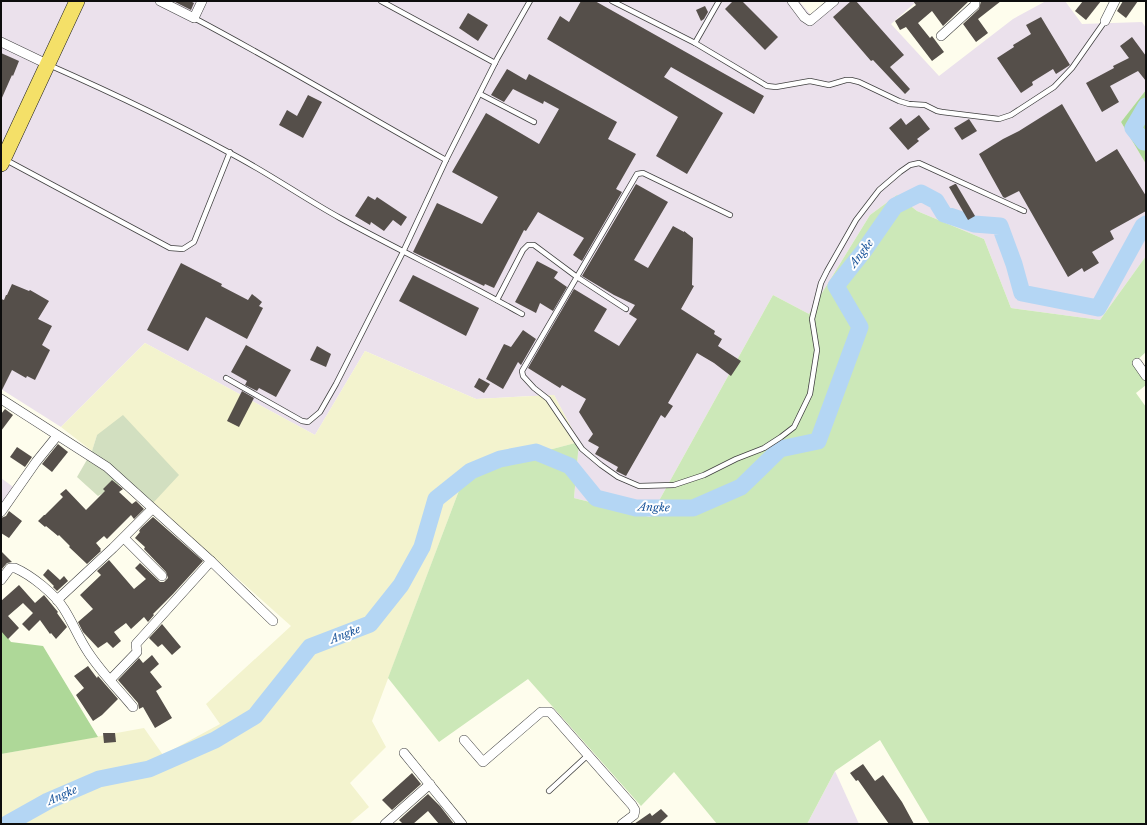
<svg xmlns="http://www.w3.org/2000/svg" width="1147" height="825" font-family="'Libre Baskerville',serif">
<rect width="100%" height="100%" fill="#fefded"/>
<g fill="#ebe1ec">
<polygon points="1,1 799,1 815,20 835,1 917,1 891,24 939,76 1013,19 1046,1 1065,1 1082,24 1142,22 1146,28 1146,90 1121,122 1146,164 1146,256 1100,320 1011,308 984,239 917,211 897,195 870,215 809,314 773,295 650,517 574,498 579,442 554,395 476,399 365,351 315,435 145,343 61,427 1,389"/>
<polygon points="1,478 20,492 1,519"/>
<polygon points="835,771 859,824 807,824"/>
</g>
<polygon fill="#f3f3ce" points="145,343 315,435 365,351 476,399 554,395 579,442 466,472 372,721 386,747 350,783 369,807 349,824 1,824 1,754 144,728 163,755 220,724 206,704 291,626 153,503 97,435 92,451 61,427"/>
<polygon fill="#cce8b8" points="897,195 917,211 984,239 1011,308 1100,320 1146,256 1146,352 1135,362 1146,374 1146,385 1136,393 1146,407 1146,824 930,824 880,740 835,771 807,824 717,824 674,772 641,806 528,679 439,742 388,678 466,472 579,442 574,498 650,517 773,295 809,314 870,215"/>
<g fill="#aed898">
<polygon points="1146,90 1146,164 1121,122"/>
<polygon points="1,629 11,642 43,646 98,737 1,754"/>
</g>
<polygon fill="#d2dfc0" points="123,415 179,475 153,503 127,480 98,496 77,477 92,451 97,435"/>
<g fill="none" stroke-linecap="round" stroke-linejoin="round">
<g stroke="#b4d6f4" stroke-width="17">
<polyline points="1146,106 1133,128 1144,142 1146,142"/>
<polyline points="7,824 48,801 99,779 149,769 215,740 255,716 310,647 370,624 401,585 422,547 436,499 471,471 500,459 536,452 570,466 596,498 636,508 693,508 741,487 780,449 818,441 860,327 836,286 863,252 895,206 921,193 936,201 944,214 974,224 1000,226 1014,264 1022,293 1098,308 1143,226 1146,224"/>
</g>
</g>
<g fill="#554f4a">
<polygon points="173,1 190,1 194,3 191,10"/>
<polygon points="581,1 595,1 764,96 754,114 671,67 664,77 723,113 687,174 656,156 678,117 547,39 560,16 569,22"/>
<polygon points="733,1 742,1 778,37 765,50 725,9"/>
<polygon points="851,1 856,1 904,55 890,67 910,89 905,94 873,60 871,61 833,17"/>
<polygon points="913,1 969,1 943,26 932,11 918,23 930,38 932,36 944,52 932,61 906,27 900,30 895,21 916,5"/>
<polygon points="981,1 1001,1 978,19 988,33 976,42 963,24 979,9"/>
<polygon points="1083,1 1101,1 1086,20 1075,11"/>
<polygon points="1123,1 1138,1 1126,18 1117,11"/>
<polygon points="705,6 708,12 704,19 701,21 696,10"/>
<polygon points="468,13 488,25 478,41 459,28"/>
<polygon points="1041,17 1070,65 1056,74 1053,69 1032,82 1033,85 1021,93 997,58 1014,47 1013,45 1031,34 1026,25"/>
<polygon points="1132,37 1146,56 1146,81 1138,71 1110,86 1119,102 1102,112 1086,83 1114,68 1113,66 1129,58 1120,46"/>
<polygon points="1,53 19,61 13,76 12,75 1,100"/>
<polygon points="507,69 526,80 529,74 617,122 608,139 636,154 616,189 622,192 582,261 573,255 584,238 538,212 526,231 524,230 494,288 485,284 484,286 413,252 437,203 482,224 498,197 452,172 486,113 539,144 559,109 544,101 543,104 513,89 504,102 491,95"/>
<polygon points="308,95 322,102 303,138 279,125 287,110 297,116"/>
<polygon points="1062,104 1096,162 1117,149 1146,196 1146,211 1110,231 1114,239 1092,252 1099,263 1084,272 1082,268 1068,277 1019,191 1005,198 1003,197 979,154 1003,139 1019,131"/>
<polygon points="919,115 930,129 917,139 919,141 908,150 889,128 901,118 906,125"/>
<polygon points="969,119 977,131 962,140 954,128"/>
<polygon points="636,184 668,202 634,260 648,268 673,226 684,232 684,231 693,238 692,285 694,286 681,309 715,331 714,334 722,339 718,346 741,361 731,376 714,363 697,353 668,403 673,406 665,418 661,415 626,476 616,471 618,467 595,454 599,447 588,441 593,434 579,412 586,399 562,385 560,388 528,368 574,289 607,309 594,331 619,346 637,319 629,314 635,305 614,295 582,276"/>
<polygon points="955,184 956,184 975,216 968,220 949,187"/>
<polygon points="368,196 375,200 377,197 407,217 401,226 393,220 384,231 371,222 370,225 355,216"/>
<polygon points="537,261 558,272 554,278 567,287 553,311 540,303 536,313 515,302"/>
<polygon points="181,263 222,284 221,286 248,300 252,294 262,302 259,306 263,308 247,339 206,317 188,351 147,330"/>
<polygon points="413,275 479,308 466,336 399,301"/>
<polygon points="12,284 29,291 30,290 49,301 38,319 52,326 42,345 50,350 35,380 27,376 26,378 12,370 1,392 1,299 4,300 6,295 7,295"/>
<polygon points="523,330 536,339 521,365 518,362 503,389 486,379 504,344 511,347"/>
<polygon points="246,345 291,370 276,397 259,388 257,391 245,385 247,381 231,372"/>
<polygon points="317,346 331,354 326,367 310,360"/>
<polygon points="479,378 490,384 484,393 474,387"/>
<polygon points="242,391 254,398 239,427 227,421"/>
<polygon points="5,409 13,415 1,431 1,414"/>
<polygon points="58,444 68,452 52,472 42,464"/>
<polygon points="17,447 32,457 25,467 10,457"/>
<polygon points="112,480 123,489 119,492 132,504 136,501 144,509 134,519 131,515 107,539 104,536 96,543 101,549 100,550 101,551 87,564 69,547 70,546 59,535 58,536 46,526 45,527 38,521 44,515 45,515 63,497 60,494 66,489 86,510 105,491 103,489"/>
<polygon points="9,511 22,521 9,538 1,533 1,518 6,516"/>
<polygon points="153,517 203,561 173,594 153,614 154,615 148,622 144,617 131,629 126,623 114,632 121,641 113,648 107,642 98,648 83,632 78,622 93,609 80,595 101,575 97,571 109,560 134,589 146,579 135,568 140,563 160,582 164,582 168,578 166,572 144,549 145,547 135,538 140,532 139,531 141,528"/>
<polygon points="1,551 12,562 7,563 1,570"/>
<polygon points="48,569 60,580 64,576 68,581 57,591 53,587 54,586 43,575"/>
<polygon points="19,585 35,603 44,595 58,612 57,613 67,627 56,639 51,633 50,634 40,620 29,631 22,624 33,613 23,603 8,616 19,628 8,639 1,631 1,601"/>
<polygon points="162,624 181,647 172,655 162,644 158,647 149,638"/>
<polygon points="152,655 159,664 150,672 162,687 156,691 172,718 155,728 143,707 139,709 138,703 118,680 139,658 143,663"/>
<polygon points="88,666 97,678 98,676 118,699 102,715 93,721 76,695 84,688 74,676"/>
<polygon points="103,733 115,733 116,742 104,743"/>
<polygon points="863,764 875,781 883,775 902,802 914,824 889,824 858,780 856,781 850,773"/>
<polygon points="412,773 421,784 392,810 382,800"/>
<polygon points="428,794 440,806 454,824 439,824 428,811 413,824 403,824 399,820"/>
<polygon points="661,809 668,816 659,824 634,824 650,813 652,816"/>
</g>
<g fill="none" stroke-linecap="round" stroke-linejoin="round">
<defs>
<g id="lane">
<polyline points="381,1 495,63"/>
<polyline points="612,1 695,43 767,86 776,87 810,81 829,85 846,80 851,80 859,82 899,101 909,104 925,105 937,111 942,112 999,119 1011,115 1054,87 1072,68 1105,21"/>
<path d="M194,18C279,63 362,113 446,160"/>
<polyline points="695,43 719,1"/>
<path d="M49,65C110,92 170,120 228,152C267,172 302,197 340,218C400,251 462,280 522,314"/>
<polyline points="480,94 534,122"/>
<polyline points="6,160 170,248 183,249 194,242 230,152"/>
<polyline points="730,215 643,173 637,174 522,371 523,376 534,388 548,399 582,449 601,465 618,477 639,486 674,485 704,475 736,459 764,448 781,437 794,427 810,394 817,350 812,319 821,283 827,271 856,220 879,190 900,172 910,165 919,163 1024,211"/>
<polyline points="497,300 523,250 528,245 534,245 577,277 626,309"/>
<polyline points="226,378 302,421 308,422 320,412 336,384 403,252 446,160 497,59 530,1"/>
<polyline points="549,791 588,755"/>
</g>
<g id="street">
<polyline points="160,1 194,18 202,1"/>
<polyline points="792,1 804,17 810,21 834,1"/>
<polyline points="1105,21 1115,1"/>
<polyline points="941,36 975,5 975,1"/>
<polyline points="1,42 47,64"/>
<polyline points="1137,363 1146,376"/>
<polyline points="1,399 107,467 211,561 273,621"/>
<polyline points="1,512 36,462 57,436"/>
<polyline points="124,538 162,576"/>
<path d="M1,580L10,568H15C31,575 55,594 64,609C73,623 79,639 88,652C101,672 118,689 133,707"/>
<polyline points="57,600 113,548 152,509"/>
<polyline points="110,680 137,652 136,644 211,561"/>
<polyline points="464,740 483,762 541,712 550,712 632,805 635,810 634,815 622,824"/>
<polyline points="404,753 462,824"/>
<polyline points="385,824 430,784"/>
</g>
<polyline id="primary" points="1,164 77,1"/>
</defs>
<use href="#lane" stroke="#404040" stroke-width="6"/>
<use href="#street" stroke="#404040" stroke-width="10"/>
<use href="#primary" stroke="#1e1e1e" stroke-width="16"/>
<use href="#lane" stroke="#fff" stroke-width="4.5"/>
<use href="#street" stroke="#fff" stroke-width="9"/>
<use href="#primary" stroke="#f4e068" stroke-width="15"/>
</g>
<g text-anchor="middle" stroke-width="4" stroke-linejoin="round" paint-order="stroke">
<g font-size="11" font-style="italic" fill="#1a559b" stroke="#fff">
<text transform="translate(861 253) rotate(-53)" y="4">Angke</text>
<text transform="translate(654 507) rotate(2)" y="4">Angke</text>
<text transform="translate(345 634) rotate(-21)" y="4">Angke</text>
<text transform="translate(62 795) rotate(-24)" y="4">Angke</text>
</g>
</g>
<rect width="1147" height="825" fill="none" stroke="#0d0d0d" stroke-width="4"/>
</svg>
